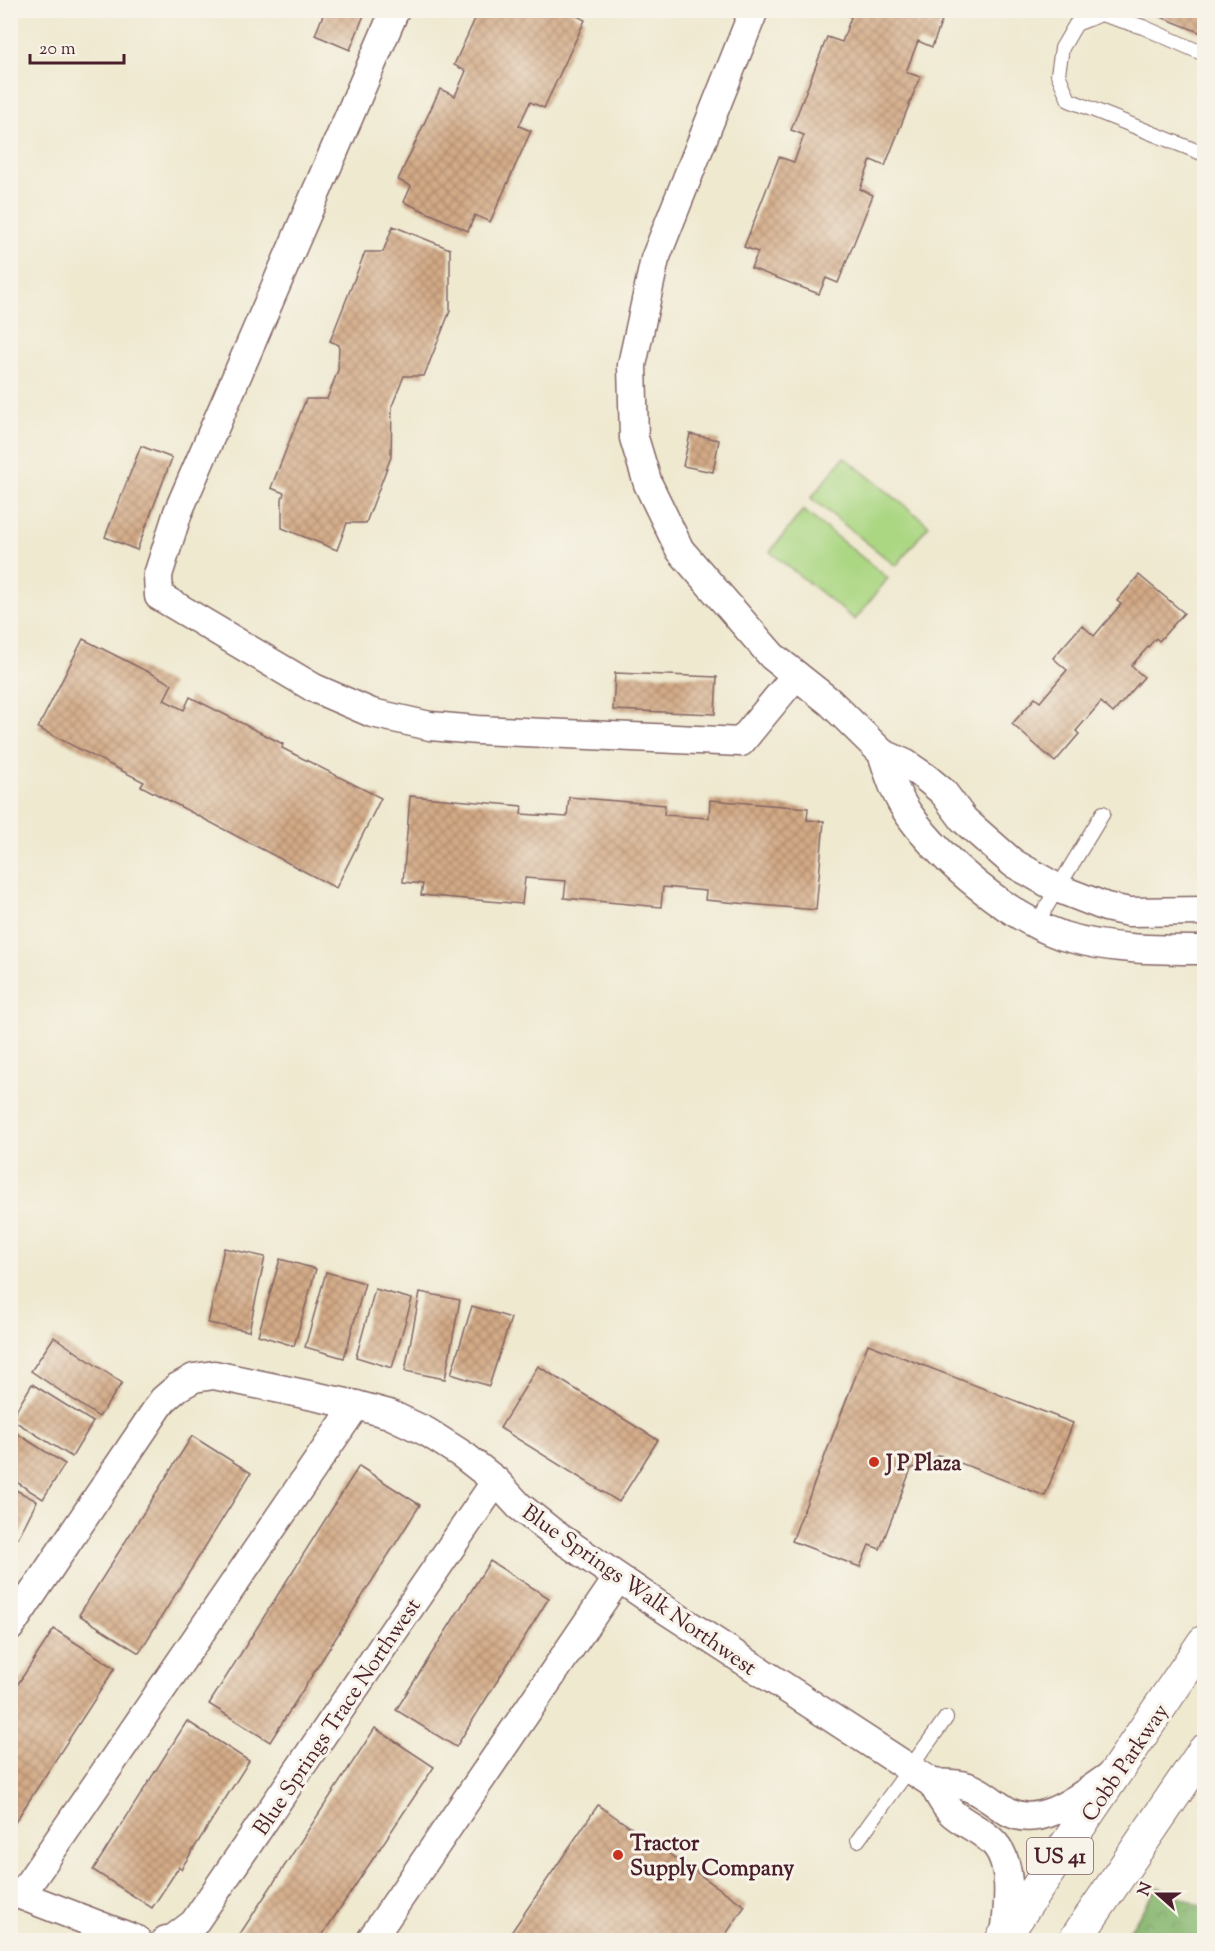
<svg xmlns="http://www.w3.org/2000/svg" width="1215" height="1951" font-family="'Sorts Mill Goudy',serif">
<defs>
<pattern id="forest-crowns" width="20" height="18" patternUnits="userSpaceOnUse" patternTransform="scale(1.5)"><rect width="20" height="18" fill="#88b871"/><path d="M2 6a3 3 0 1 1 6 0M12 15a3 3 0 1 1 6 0" fill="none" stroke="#71955d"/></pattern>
<pattern id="building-cross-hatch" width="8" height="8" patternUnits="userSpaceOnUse" patternTransform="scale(1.5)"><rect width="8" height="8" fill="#d3aa86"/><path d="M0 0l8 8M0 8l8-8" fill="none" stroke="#ad8a6e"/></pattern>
</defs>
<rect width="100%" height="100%" fill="#f7f3e8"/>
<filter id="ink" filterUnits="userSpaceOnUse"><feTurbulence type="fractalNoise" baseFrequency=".0167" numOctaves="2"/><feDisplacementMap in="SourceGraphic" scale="12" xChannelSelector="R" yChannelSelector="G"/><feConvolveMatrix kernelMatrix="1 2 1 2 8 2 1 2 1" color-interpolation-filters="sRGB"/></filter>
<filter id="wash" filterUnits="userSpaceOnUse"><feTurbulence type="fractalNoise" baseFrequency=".008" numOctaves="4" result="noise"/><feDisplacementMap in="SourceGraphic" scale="24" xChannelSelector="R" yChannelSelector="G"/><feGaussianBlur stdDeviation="1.35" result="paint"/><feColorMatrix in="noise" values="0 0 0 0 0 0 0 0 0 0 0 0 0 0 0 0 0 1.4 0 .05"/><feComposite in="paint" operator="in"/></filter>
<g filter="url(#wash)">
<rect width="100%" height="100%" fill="#efe9d0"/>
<polygon fill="url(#forest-crowns)" stroke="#696c4e" stroke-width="1.5" points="1158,1887 1204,1908 1204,1940 1123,1940"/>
<g fill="#abd783" stroke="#7a7b57" stroke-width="1.5">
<polygon points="844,457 929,525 896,566 811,498"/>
<polygon points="803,510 888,578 855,620 770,552"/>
</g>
<g id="blocks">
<g fill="url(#building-cross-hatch)">
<polygon points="325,10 366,10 350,50 315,35"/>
<polygon points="479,10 574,10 573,14 585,20 544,108 530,102 519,126 531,131 490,222 475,215 468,231 404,202 411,186 398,180 440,89 455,96 466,71 454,65"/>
<polygon points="836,10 946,10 932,47 918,41 906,72 920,77 885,166 871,160 860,189 873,195 838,283 826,278 819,294 751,268 758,252 744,247 779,157 794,162 804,135 791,130 827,37 842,42 851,17"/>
<polygon points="1146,10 1204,10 1204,34 1146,11"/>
<polygon points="393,226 450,249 450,311 424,376 404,376 392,406 391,457 366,523 347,523 337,550 282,528 282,499 284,493 271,488 306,399 327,399 338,370 339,345 330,341 365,252 383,252"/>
<polygon points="690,434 719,440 713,472 683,466"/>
<polygon points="141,446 172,458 137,550 105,537"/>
<polygon points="1139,575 1184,613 1159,641 1156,638 1131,666 1144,677 1113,713 1101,702 1076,731 1079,734 1055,762 1012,724 1035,698 1040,702 1067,670 1053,658 1082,625 1094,636 1121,604 1117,601"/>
<polygon points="83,639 172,684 164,700 184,710 190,697 283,744 282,748 381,798 336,888 141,786 144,782 38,728"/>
<polygon points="615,673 717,677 715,714 613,710"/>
<polygon points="410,796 522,806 521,814 567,817 569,797 665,805 664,815 709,818 710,800 808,808 807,820 824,821 816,910 705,900 706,891 663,887 661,907 564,898 566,881 525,878 522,904 421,895 423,884 403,882"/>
<polygon points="224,1248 265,1257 249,1331 208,1323"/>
<polygon points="280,1259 316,1269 294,1346 258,1335"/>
<polygon points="326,1272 365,1283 344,1358 305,1347"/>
<polygon points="375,1289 412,1299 392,1368 356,1357"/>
<polygon points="420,1292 460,1300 445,1379 405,1371"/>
<polygon points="472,1306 511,1318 489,1386 451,1374"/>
<polygon points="54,1337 122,1383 99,1417 31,1371"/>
<polygon points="868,1344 1073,1423 1045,1496 940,1455 911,1469 880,1549 869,1545 860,1567 792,1541"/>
<polygon points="538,1366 658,1440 619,1502 500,1428"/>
<polygon points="32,1384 93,1422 72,1457 11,1419"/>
<polygon points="10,1429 65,1464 43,1499 10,1478"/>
<polygon points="192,1436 251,1473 139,1653 79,1615"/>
<polygon points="359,1466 420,1505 270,1742 209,1704"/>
<polygon points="10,1487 37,1501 18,1538 10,1534"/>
<polygon points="490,1561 549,1598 456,1747 396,1710"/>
<polygon points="54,1629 115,1668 10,1830 10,1696"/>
<polygon points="187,1721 249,1761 181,1869 179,1867 152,1908 93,1870"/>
<polygon points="375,1728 434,1767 319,1940 236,1940"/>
<polygon points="598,1805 745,1906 722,1940 506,1940"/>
</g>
</g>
</g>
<g filter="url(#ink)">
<use href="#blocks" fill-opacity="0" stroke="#846665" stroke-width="1.5"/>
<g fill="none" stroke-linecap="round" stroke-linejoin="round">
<defs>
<g id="lane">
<polyline points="1204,54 1143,27 1101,14 1076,24 1062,48 1058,74 1069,100 1204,154"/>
<polyline points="1036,924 1103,813"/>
<polyline points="858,1840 946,1718"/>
</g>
<g id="street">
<polyline points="395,10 178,512 158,575 159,596 314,688 372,713 430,726 478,730 741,742 796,675"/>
<polyline points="754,10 655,259 632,365 634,438 648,484 680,550 772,656 830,702 882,753 906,764 925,777 943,792 964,820 1013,863 1057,888 1106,907 1129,912 1204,911"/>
<path d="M882,753C889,775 896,797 910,816C942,861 1010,918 1063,936C1110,950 1157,950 1204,950"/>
<path d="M10,1627L163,1400L178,1387L194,1378L214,1375L356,1405L389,1414L427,1432L463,1455L496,1481L519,1506L553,1533L660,1606L932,1783C938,1792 943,1804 950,1811C962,1823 980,1829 992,1841C1015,1862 1008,1908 1005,1936"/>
<path d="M932,1783C943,1784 955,1783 965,1786C979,1789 996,1805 1009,1812C1043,1830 1085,1792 1113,1774"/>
<polyline points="10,1891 137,1940"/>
<polyline points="21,1895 356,1405"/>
<polyline points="166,1940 173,1939 194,1923 496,1481"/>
<polyline points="371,1940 618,1578"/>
</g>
<g id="primary">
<polyline points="1002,1940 1204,1642"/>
<polyline points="1075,1940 1204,1751"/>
</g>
</defs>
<use href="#lane" stroke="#846665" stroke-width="16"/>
<use href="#street" stroke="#846665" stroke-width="31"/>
<use href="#primary" stroke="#846665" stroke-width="35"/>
<use href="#lane" stroke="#fff" stroke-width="14"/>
<use href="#street" stroke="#fff" stroke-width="28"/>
<use href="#primary" stroke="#fff" stroke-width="33"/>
</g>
</g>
<g fill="#c8321e" stroke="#f7f3e8" stroke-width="2">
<circle cx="874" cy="1462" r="6"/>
<circle cx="618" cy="1855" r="6"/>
</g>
<g text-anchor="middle" stroke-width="6" stroke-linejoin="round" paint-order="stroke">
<rect fill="#f7f3e8" stroke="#7e5f64" stroke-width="1.5" x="1027" y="1838" width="66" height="36" rx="4.5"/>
<g font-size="21" font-weight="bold" fill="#4a1f2b">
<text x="1060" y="1863">US 41</text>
</g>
<g font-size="22" font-weight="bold" fill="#4a1f2b" stroke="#f7f3e8" text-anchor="start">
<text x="886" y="1470">J P Plaza</text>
<text x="630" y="1850">Tractor<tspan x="630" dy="25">Supply Company</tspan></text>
</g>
<g font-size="22" fill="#4a1f2b" stroke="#f7f3e8">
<text transform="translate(640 1589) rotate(35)" y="8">Blue Springs Walk Northwest</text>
<text transform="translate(336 1716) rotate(-56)" y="8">Blue Springs Trace Northwest</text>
<text transform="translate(1124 1762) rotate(-56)" y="8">Cobb Parkway</text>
</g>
</g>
<rect width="1215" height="1951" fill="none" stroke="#f7f3e8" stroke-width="36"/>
<g transform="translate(1158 1894) rotate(291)" stroke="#f7f3e8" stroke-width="4.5" paint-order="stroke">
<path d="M0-4.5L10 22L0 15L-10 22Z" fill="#4a1f2b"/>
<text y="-9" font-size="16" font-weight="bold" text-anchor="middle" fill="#4a1f2b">N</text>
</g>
<path d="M30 54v9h94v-9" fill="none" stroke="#4a1f2b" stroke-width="3"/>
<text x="39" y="54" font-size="18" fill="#4a1f2b" stroke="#f7f3e8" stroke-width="4.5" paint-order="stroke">20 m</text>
</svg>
